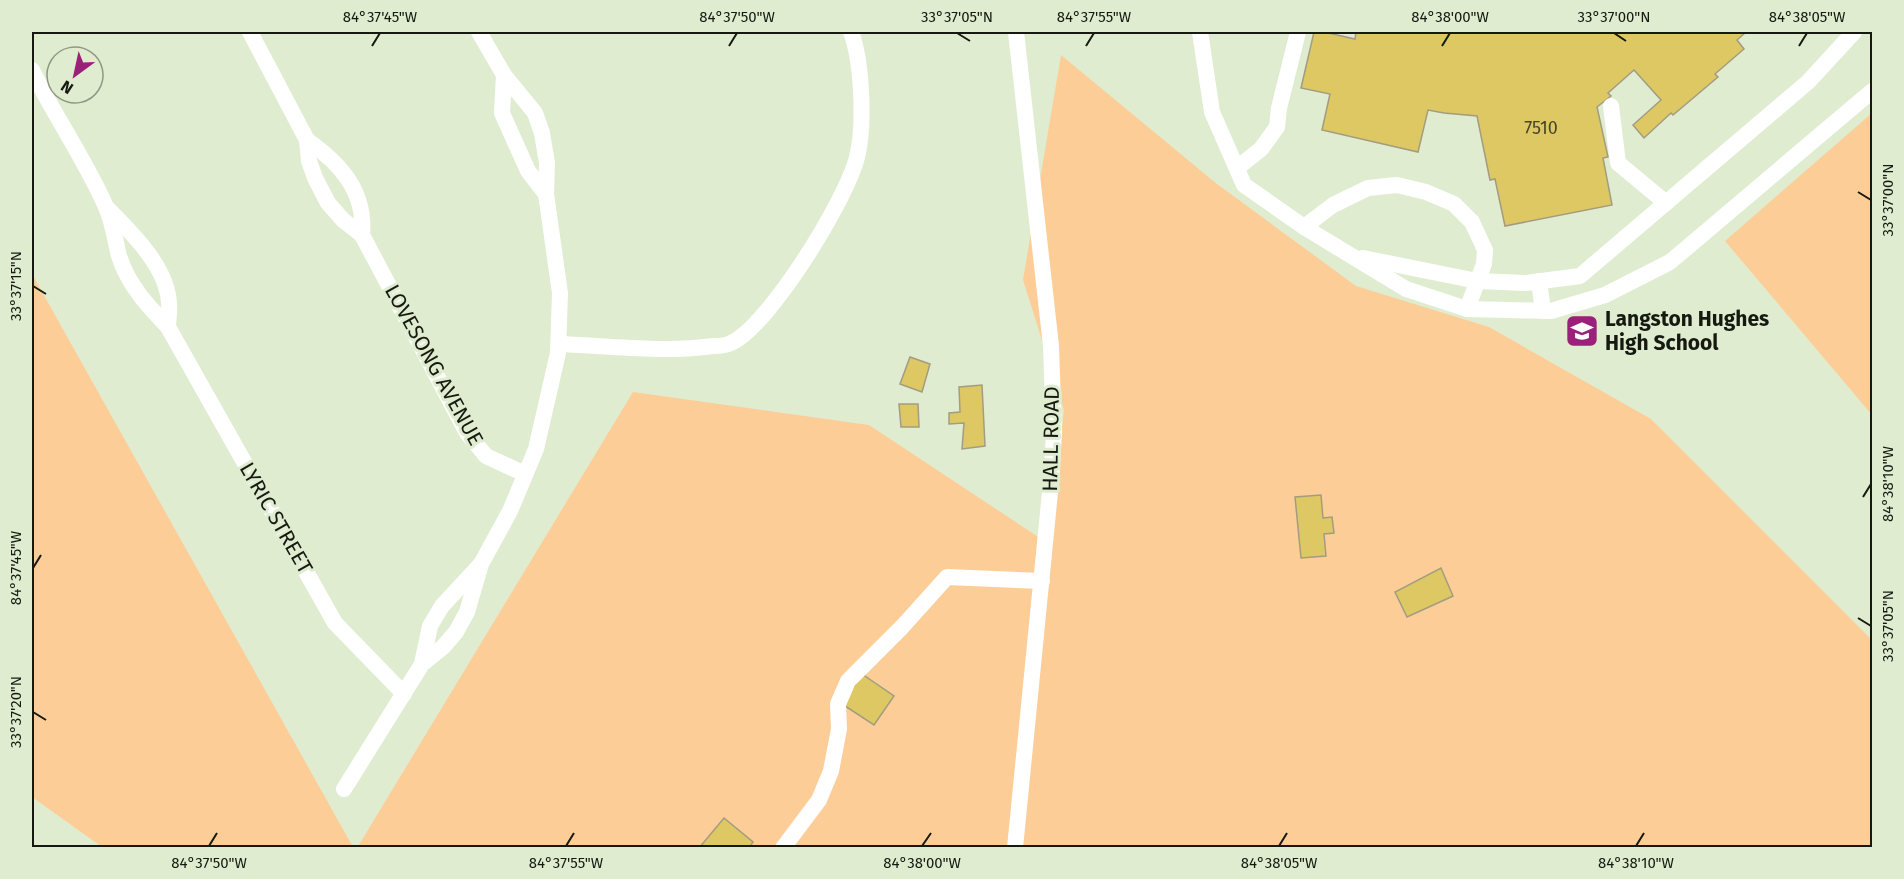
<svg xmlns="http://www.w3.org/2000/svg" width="1904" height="879" font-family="'Fira Sans',sans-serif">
<rect width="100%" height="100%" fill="#e0ecd0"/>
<g fill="#fdcd98">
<polygon points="1061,55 1217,184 1356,286 1489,327 1651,419 1872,640 1872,847 357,848 633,392 869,425 1049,544 1064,410 1023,280"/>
<polygon points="1872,113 1872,415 1725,241"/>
<polygon points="32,274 353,847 102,847 32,797"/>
</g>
<g fill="#dec863" stroke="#a29c81" stroke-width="1.5">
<polygon points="1314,32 1324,32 1355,39 1356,32 1746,32 1737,40 1744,49 1715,74 1718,77 1673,115 1671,113 1644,138 1633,125 1661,100 1634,70 1608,93 1611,96 1597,107 1608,157 1603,158 1612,205 1505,226 1495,179 1490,180 1477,116 1444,113 1428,110 1418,152 1322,130 1330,94 1301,88"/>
<polygon points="910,357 930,364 922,392 900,384"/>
<polygon points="982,385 985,446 962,449 964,423 949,424 949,413 960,412 959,387"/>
<polygon points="899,404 918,404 919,427 901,427"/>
<polygon points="1321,495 1323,518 1332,517 1334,533 1324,534 1326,556 1301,558 1295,497"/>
<polygon points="1441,568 1453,596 1407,617 1395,592"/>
<polygon points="862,674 894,696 874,725 842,704"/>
<polygon points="724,818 753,842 749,848 699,848"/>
</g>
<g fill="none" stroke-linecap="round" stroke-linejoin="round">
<g stroke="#fff" stroke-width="16">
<polyline points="250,32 307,140 309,161 315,178 328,203 343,220 362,235 467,433 486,456 525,474"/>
<polyline points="1200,32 1212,112 1244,185 1304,227 1406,289 1467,309 1551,311 1605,295 1670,262 1872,91"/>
<path d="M32,70C55,117 85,159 106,207C113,223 115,240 119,256C128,285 148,306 168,327L335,623L404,694"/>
<polyline points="504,75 502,113 528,171 546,194"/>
<polyline points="1611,106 1618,163 1666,203"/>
<path d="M307,140C341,164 366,192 362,235"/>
<polyline points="1237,168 1261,149 1277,127 1279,108 1298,32"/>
<path d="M108,209C132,233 168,268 169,304C170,311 168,320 168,327"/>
<polyline points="1304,227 1333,205 1368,188 1397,185 1426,192 1454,204 1472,222 1485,250 1484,264 1467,309"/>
<polyline points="1363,258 1477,281 1526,283 1580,276 1808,82 1854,32"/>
<polyline points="1539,281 1543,311"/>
<path d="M559,344C607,346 666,353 713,346C719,346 726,346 731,343C769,326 847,199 857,157C865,126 862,61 851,32"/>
<polyline points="422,664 443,647 456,632 467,612 481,564 510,511 536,449 558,353 560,293 546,194 547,163 542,133 535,113 504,75 479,32"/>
<polyline points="344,789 422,664 430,626 442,606 480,565"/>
<polyline points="783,848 819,800 831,771 839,729 838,704 848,681 902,627 947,577 1042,581"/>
<polyline points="1015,848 1051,482 1054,433 1051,346 1016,32"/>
</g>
</g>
<path fill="none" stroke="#151910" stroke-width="2" d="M957,33L970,41M1614,33L1626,41M372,46L380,33M729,46L737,33M1086,46L1094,33M1442,46L1450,33M1799,46L1807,33M1858,192L1871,200M33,286L46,294M1863,497L1871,484M33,568L41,555M1858,618L1871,626M33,712L46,720M209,846L217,833M566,846L574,833M922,846L931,833M1279,846L1287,833M1636,846L1644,833"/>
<defs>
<symbol id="school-square" viewBox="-11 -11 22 22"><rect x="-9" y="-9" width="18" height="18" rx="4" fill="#9a2079" stroke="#e0ecd0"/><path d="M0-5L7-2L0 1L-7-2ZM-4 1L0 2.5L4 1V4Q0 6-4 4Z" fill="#fff"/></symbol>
</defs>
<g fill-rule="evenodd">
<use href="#school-square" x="1563" y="312" width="38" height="38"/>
</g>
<g text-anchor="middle" stroke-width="6" stroke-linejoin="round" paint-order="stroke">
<g font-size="18" fill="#474525">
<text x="1541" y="134">7510</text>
</g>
<g font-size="21" font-weight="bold" fill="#151910" stroke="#e0ecd0" text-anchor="start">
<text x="1605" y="326">Langston Hughes<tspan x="1605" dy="24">High School</tspan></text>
</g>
<g font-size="21" fill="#151910" stroke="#e0ecd0">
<text transform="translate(434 365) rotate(61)" y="7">LOVESONG AVENUE</text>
<text transform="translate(1051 439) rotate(-89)" y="7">HALL ROAD</text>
<text transform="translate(276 518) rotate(60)" y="7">LYRIC STREET</text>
</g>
</g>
<rect width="1904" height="879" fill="none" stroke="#e0ecd0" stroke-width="66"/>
<g transform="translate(75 75) rotate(213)"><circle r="28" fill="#e0ecd0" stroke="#8f9883" stroke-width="1.5"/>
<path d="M0-4.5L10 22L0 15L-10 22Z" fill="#9a2079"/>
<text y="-9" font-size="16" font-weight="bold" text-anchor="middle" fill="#151910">N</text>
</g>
<rect x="33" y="33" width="1838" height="813" fill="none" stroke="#151910" stroke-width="2"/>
<g font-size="15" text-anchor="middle" fill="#151910">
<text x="380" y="22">84°37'45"W</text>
<text x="737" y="22">84°37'50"W</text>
<text x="957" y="22">33°37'05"N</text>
<text x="1094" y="22">84°37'55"W</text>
<text x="1450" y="22">84°38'00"W</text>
<text x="1614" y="22">33°37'00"N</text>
<text x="1807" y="22">84°38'05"W</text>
<text transform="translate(1888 200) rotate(-90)" y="5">33°37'00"N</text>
<text transform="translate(16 286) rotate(-90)" y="5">33°37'15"N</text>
<text transform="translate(1888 484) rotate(-90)" y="5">84°38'10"W</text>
<text transform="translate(16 568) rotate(-90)" y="5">84°37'45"W</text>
<text transform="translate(1888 626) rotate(-90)" y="5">33°37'05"N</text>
<text transform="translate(16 712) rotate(-90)" y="5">33°37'20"N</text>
<text x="209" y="868">84°37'50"W</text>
<text x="566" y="868">84°37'55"W</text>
<text x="922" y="868">84°38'00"W</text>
<text x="1279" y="868">84°38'05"W</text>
<text x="1636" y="868">84°38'10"W</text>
</g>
</svg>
